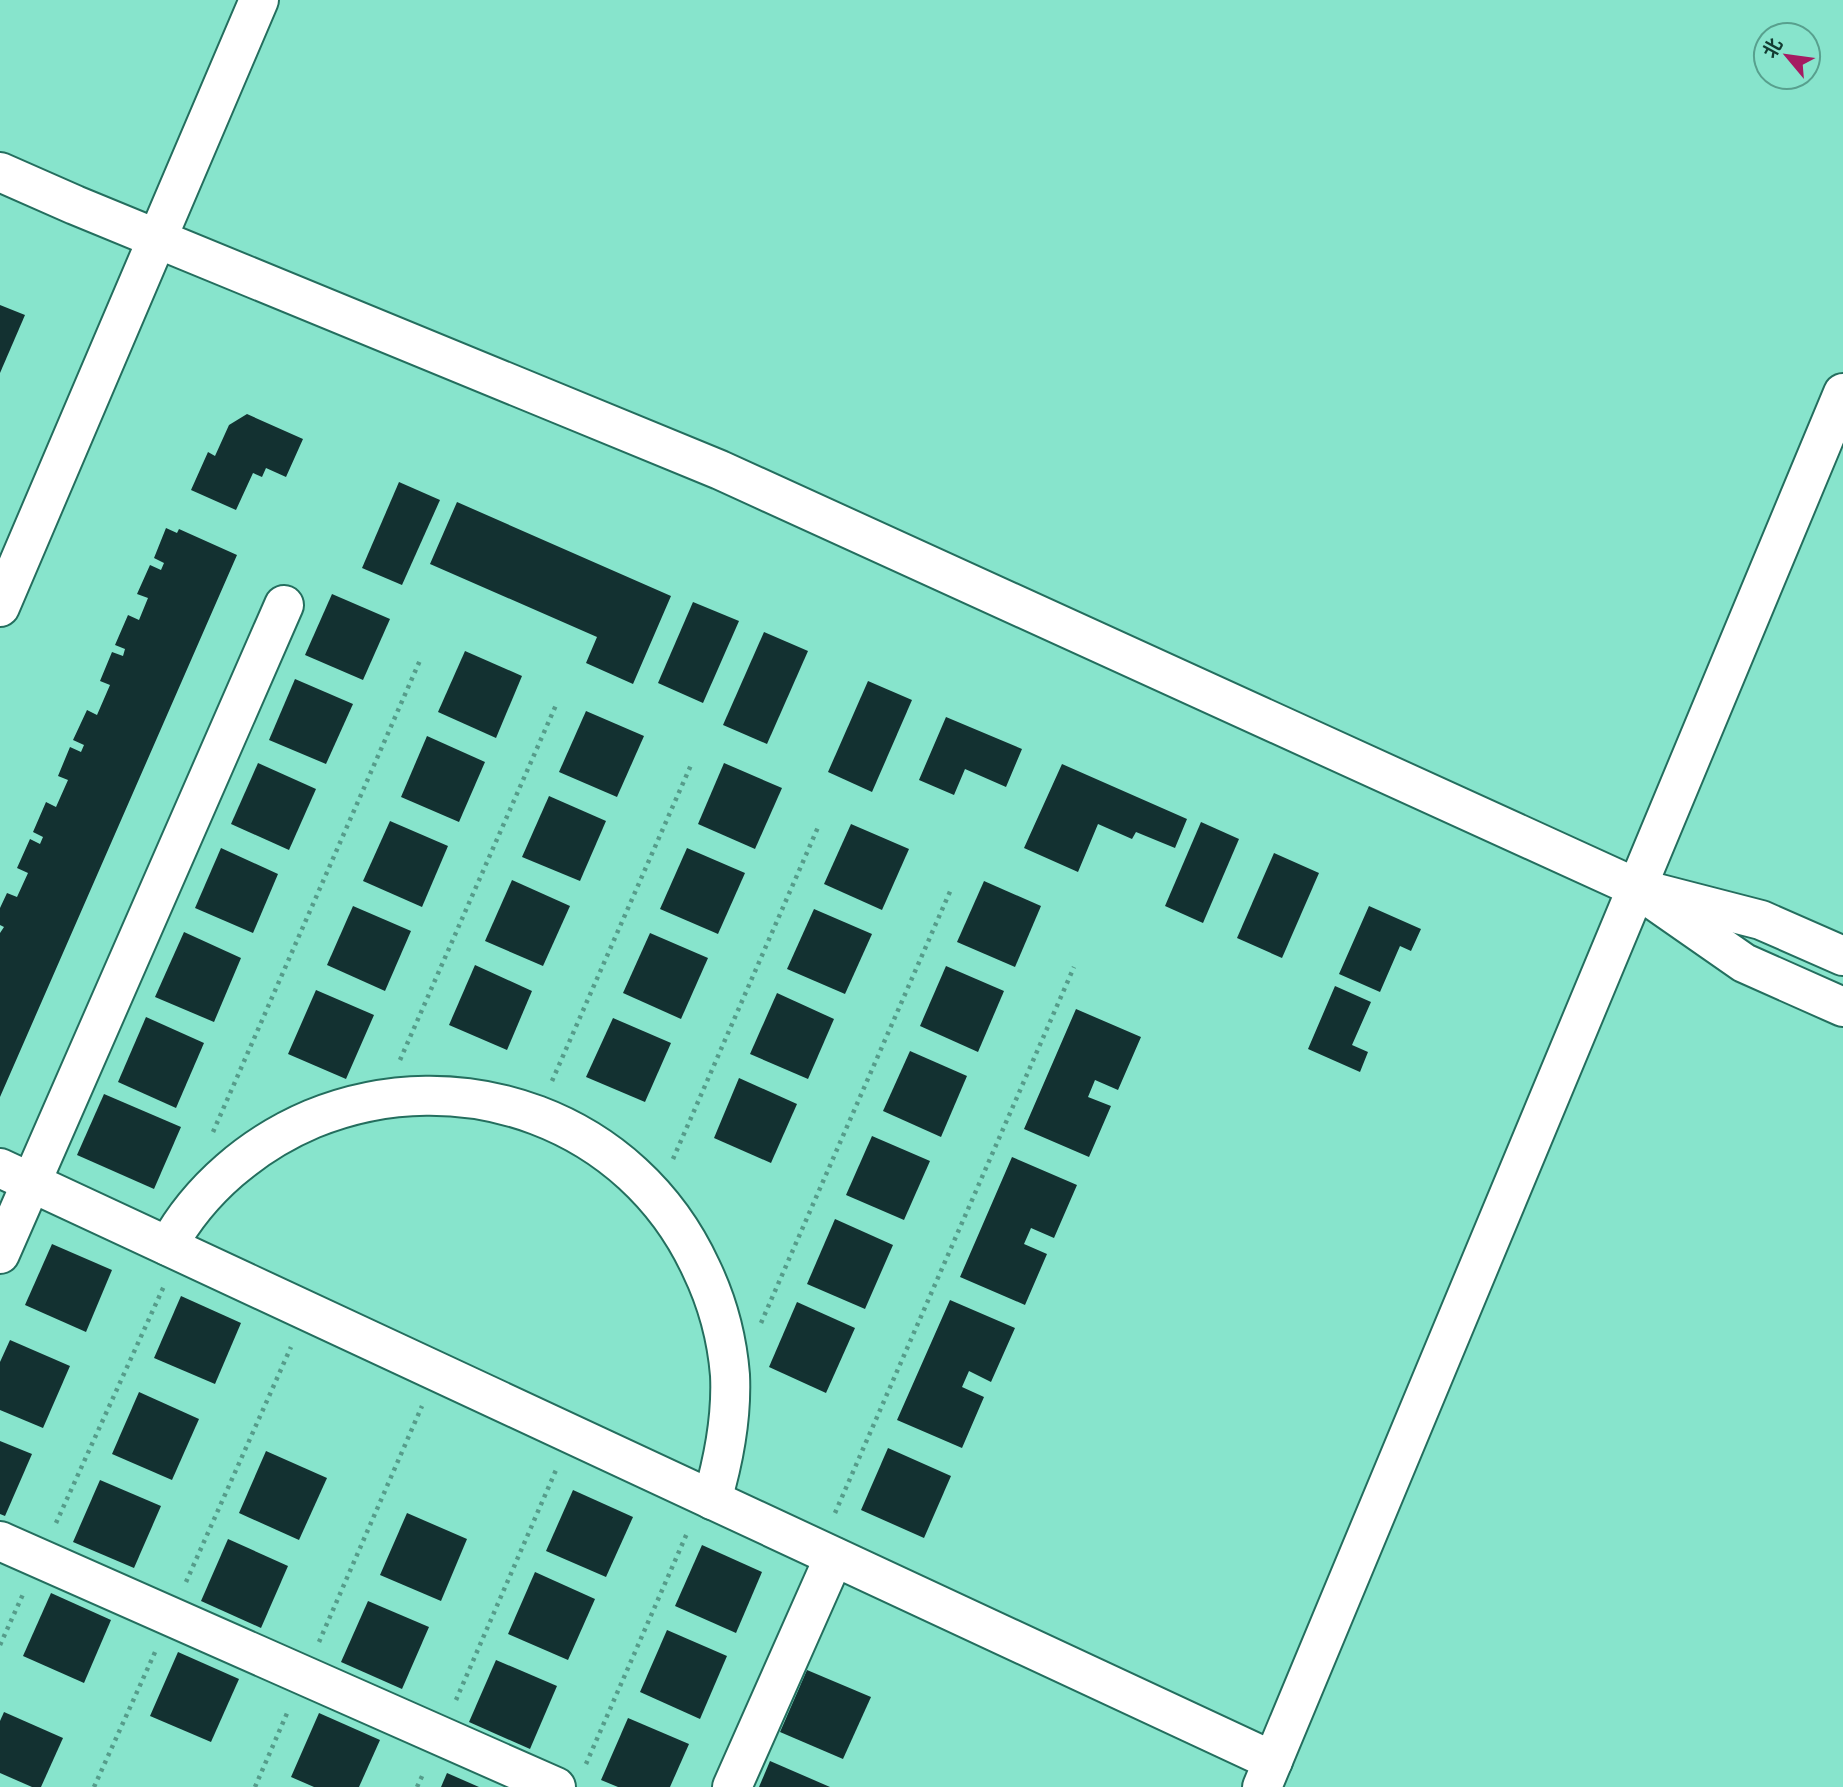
<svg xmlns="http://www.w3.org/2000/svg" width="1843" height="1787" font-family="Manrope,'Noto Sans SC',sans-serif">
<rect width="100%" height="100%" fill="#87e4cc"/>
<g fill="#133131">
<polygon points="0,305 25,315 0,373"/>
<polygon points="247,414 303,439 286,477 266,468 262,477 253,473 236,510 191,490 208,452 215,456 229,425"/>
<polygon points="399,482 440,500 402,585 362,568"/>
<polygon points="457,502 671,596 633,684 586,663 597,637 430,564"/>
<polygon points="166,528 177,533 179,529 237,555 0,1097 0,933 4,927 0,925 0,908 7,893 17,897 28,873 17,868 30,839 40,844 43,837 33,832 46,802 56,807 68,780 58,776 70,747 81,752 84,745 73,740 87,710 97,715 110,685 100,681 112,652 123,656 125,649 115,645 128,615 139,620 148,598 137,594 150,565 161,570 164,563 154,558"/>
<polygon points="332,594 390,619 363,680 305,655"/>
<polygon points="693,602 739,621 703,703 658,683"/>
<polygon points="764,632 808,651 767,744 723,725"/>
<polygon points="465,651 522,676 496,738 438,712"/>
<polygon points="295,679 353,704 326,764 269,740"/>
<polygon points="868,681 912,700 872,792 828,772"/>
<polygon points="586,711 644,736 617,797 559,772"/>
<polygon points="946,717 1022,749 1006,787 965,769 954,795 919,780"/>
<polygon points="427,736 485,762 459,822 401,797"/>
<polygon points="258,763 316,789 289,850 231,824"/>
<polygon points="724,763 782,788 755,849 698,824"/>
<polygon points="1062,764 1187,819 1175,848 1136,832 1132,839 1098,824 1078,872 1024,848"/>
<polygon points="549,796 606,821 580,881 522,857"/>
<polygon points="390,821 448,846 422,907 363,881"/>
<polygon points="1201,822 1239,839 1203,923 1165,906"/>
<polygon points="851,824 909,849 882,910 824,884"/>
<polygon points="221,848 278,874 253,933 195,908"/>
<polygon points="687,848 745,873 718,934 660,909"/>
<polygon points="1274,853 1319,873 1282,958 1237,938"/>
<polygon points="512,880 570,906 543,966 485,941"/>
<polygon points="984,881 1041,906 1015,967 957,942"/>
<polygon points="353,906 411,931 385,991 327,965"/>
<polygon points="1369,906 1421,929 1411,951 1400,946 1380,992 1339,974"/>
<polygon points="814,909 872,934 845,994 787,969"/>
<polygon points="184,932 241,958 214,1022 155,997"/>
<polygon points="650,933 708,958 681,1019 623,993"/>
<polygon points="475,965 532,991 507,1050 449,1025"/>
<polygon points="946,966 1004,991 978,1052 920,1026"/>
<polygon points="1335,986 1371,1002 1352,1045 1368,1052 1360,1072 1308,1049"/>
<polygon points="316,990 374,1015 346,1079 288,1054"/>
<polygon points="777,993 834,1019 808,1079 750,1054"/>
<polygon points="1076,1009 1141,1037 1118,1090 1095,1080 1088,1097 1111,1106 1089,1157 1024,1129"/>
<polygon points="146,1017 204,1043 176,1108 118,1082"/>
<polygon points="613,1018 671,1043 645,1102 586,1077"/>
<polygon points="910,1051 967,1076 941,1137 883,1111"/>
<polygon points="739,1078 797,1104 771,1163 714,1138"/>
<polygon points="104,1094 181,1127 154,1189 77,1155"/>
<polygon points="872,1136 930,1161 904,1220 846,1195"/>
<polygon points="1012,1157 1077,1185 1054,1238 1031,1228 1024,1244 1047,1254 1025,1305 960,1277"/>
<polygon points="835,1219 893,1245 865,1309 807,1284"/>
<polygon points="52,1244 112,1270 86,1332 25,1305"/>
<polygon points="181,1296 241,1323 215,1384 154,1358"/>
<polygon points="950,1300 1015,1328 991,1382 969,1371 962,1387 984,1397 962,1448 897,1420"/>
<polygon points="797,1302 855,1328 826,1393 769,1367"/>
<polygon points="10,1340 70,1366 43,1428 0,1410 0,1362"/>
<polygon points="139,1392 199,1419 172,1480 112,1454"/>
<polygon points="0,1441 32,1454 5,1516 0,1514"/>
<polygon points="888,1448 951,1476 924,1538 861,1510"/>
<polygon points="266,1451 327,1478 299,1540 239,1513"/>
<polygon points="100,1480 161,1506 134,1568 73,1542"/>
<polygon points="573,1490 633,1517 606,1577 546,1551"/>
<polygon points="407,1513 467,1539 441,1601 380,1575"/>
<polygon points="228,1539 288,1566 261,1628 201,1601"/>
<polygon points="702,1545 762,1572 736,1633 675,1606"/>
<polygon points="535,1572 595,1599 568,1660 508,1634"/>
<polygon points="51,1593 111,1620 84,1683 23,1656"/>
<polygon points="368,1601 429,1627 402,1689 341,1662"/>
<polygon points="667,1630 727,1656 700,1719 640,1692"/>
<polygon points="178,1652 239,1679 211,1742 150,1716"/>
<polygon points="496,1660 557,1686 530,1749 469,1722"/>
<polygon points="807,1670 871,1697 843,1759 780,1732"/>
<polygon points="4,1712 63,1738 41,1787 32,1787 0,1773 0,1721"/>
<polygon points="319,1713 380,1740 359,1787 314,1787 291,1777"/>
<polygon points="628,1718 689,1744 670,1787 618,1787 601,1780"/>
<polygon points="770,1761 830,1787 759,1787"/>
<polygon points="447,1773 479,1787 441,1787"/>
</g>
<g fill="none" stroke-linecap="round" stroke-linejoin="round">
<defs>
<g id="minor">
<polyline points="0,172 75,205 720,470 1637,888 1761,920 1843,956"/>
<polyline points="0,607 259,0"/>
<polyline points="1655,901 1744,963 1843,1007"/>
<polyline points="0,1168 1273,1761"/>
<path d="M168,1246C199,1189 253,1144 312,1119C461,1058 633,1120 701,1268C717,1301 727,1338 730,1375C732,1418 724,1459 712,1500"/>
<polyline points="0,1254 284,605"/>
<polyline points="0,1541 556,1787"/>
<polyline points="732,1787 834,1557"/>
</g>
<polyline id="major" points="1262,1787 1843,393"/>
</defs>
<use href="#minor" stroke="#246e5e" stroke-width="42"/>
<use href="#major" stroke="#246e5e" stroke-width="42"/>
<g stroke="#559c8a" stroke-width="4.5" stroke-dasharray="3.5 5" stroke-linecap="butt">
<polyline points="400,1060 556,705"/>
<polyline points="552,1081 691,765"/>
<polyline points="213,1132 421,658"/>
<polyline points="673,1159 819,825"/>
<polyline points="761,1323 952,887"/>
<polyline points="835,1513 1074,967"/>
<polyline points="56,1523 164,1286"/>
<polyline points="186,1582 291,1347"/>
<polyline points="319,1642 422,1406"/>
<polyline points="0,1645 24,1592"/>
<polyline points="456,1700 556,1470"/>
<polyline points="586,1764 688,1531"/>
<polyline points="94,1787 156,1650"/>
<polyline points="255,1787 288,1711"/>
<polyline points="417,1787 424,1772"/>
</g>
<use href="#minor" stroke="#fff" stroke-width="38"/>
<use href="#major" stroke="#fff" stroke-width="38"/>
</g>
<g transform="translate(1787 56) rotate(299)"><circle r="33" fill="#87e4cc" stroke="#58a08e" stroke-width="2"/>
<path d="M0-5L12 26L0 18L-12 26Z" fill="#a51b62"/>
<text y="-10" font-size="19" font-weight="bold" text-anchor="middle" fill="#123b31">北</text>
</g>
</svg>
